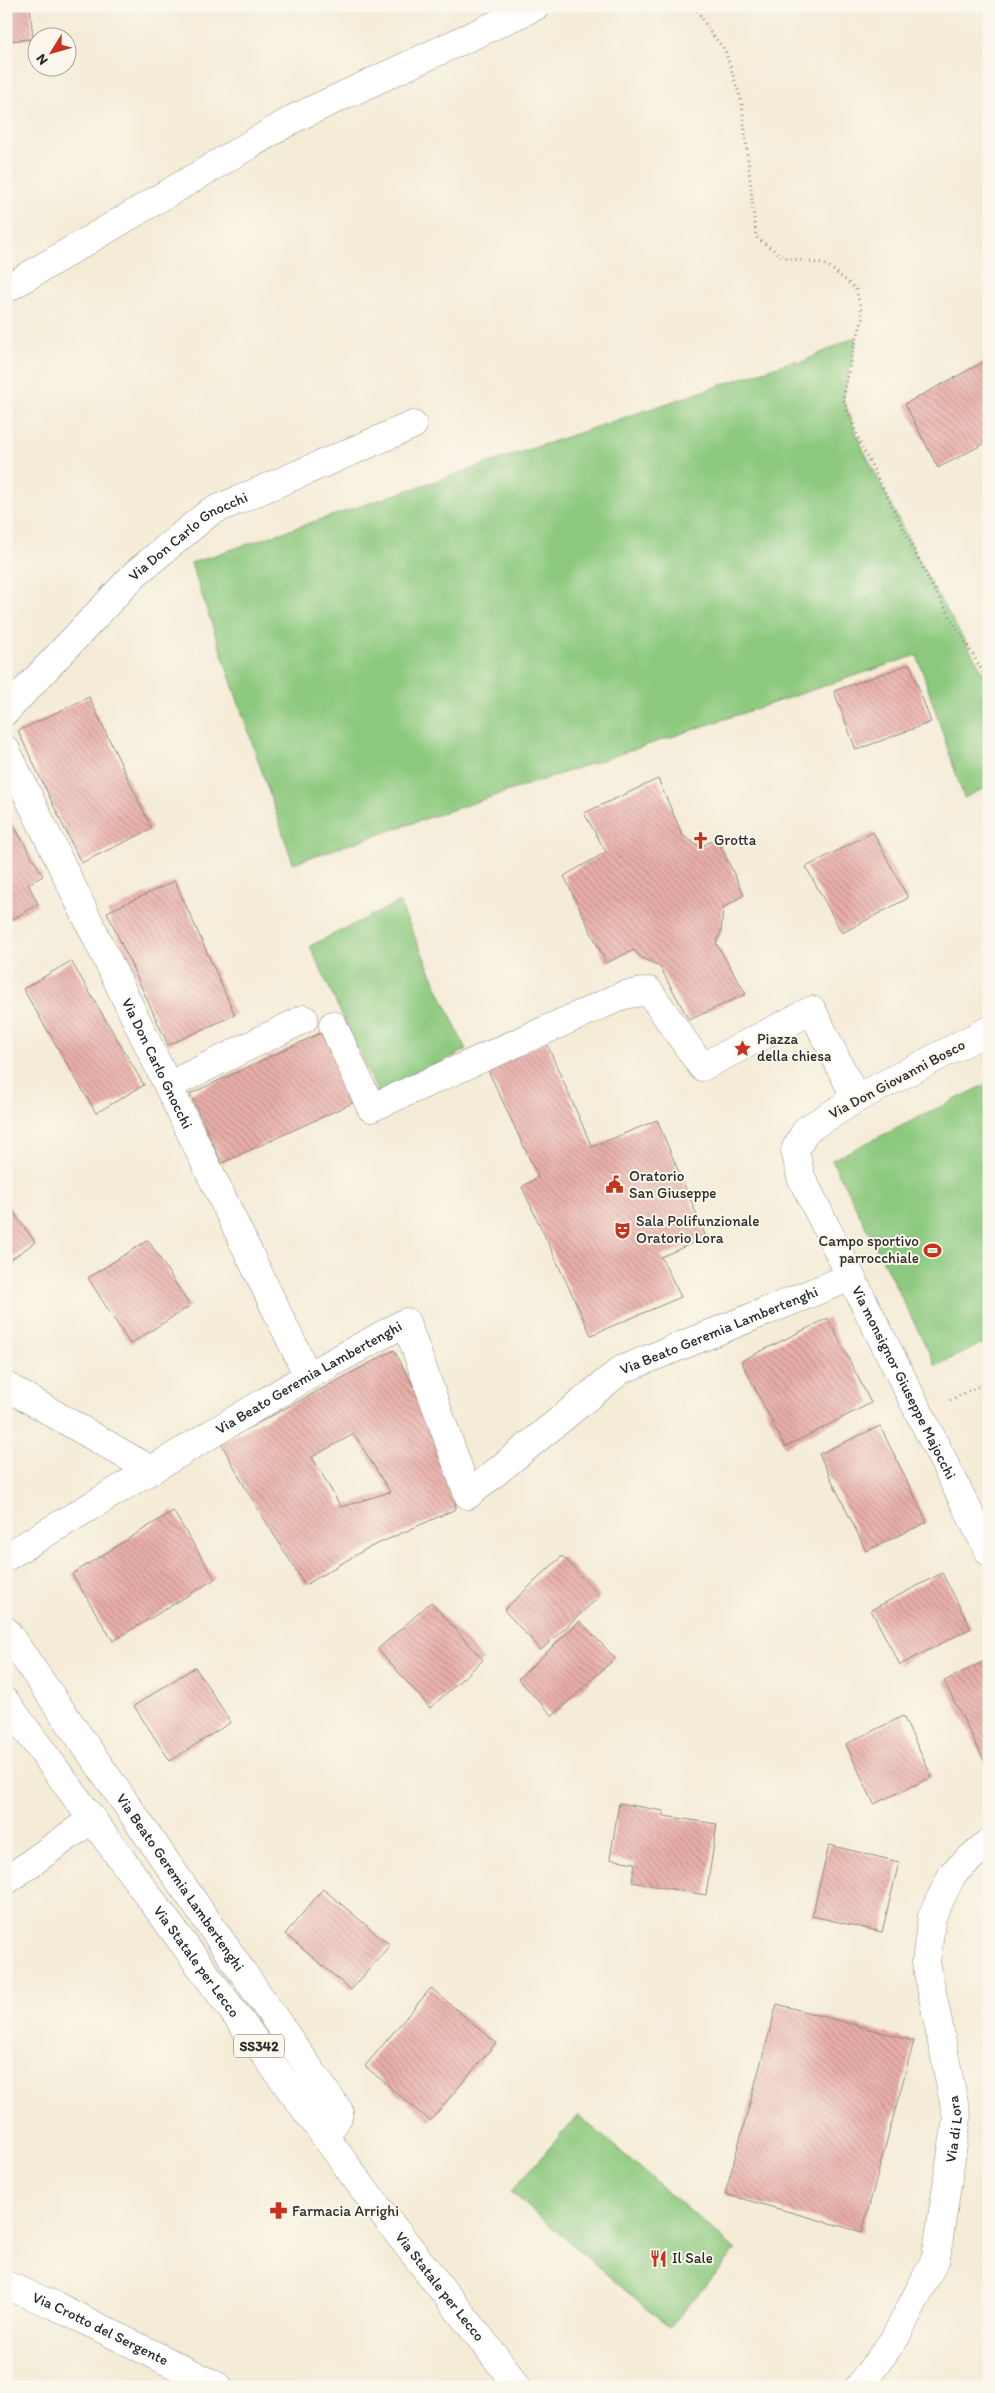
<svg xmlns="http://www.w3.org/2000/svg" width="995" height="2393" font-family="Itim,sans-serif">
<defs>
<pattern id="building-back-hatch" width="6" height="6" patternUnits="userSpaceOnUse" patternTransform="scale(1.25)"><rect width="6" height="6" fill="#e9aea8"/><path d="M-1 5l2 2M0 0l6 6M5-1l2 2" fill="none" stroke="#bd8e89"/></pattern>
</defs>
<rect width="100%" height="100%" fill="#fbf7ec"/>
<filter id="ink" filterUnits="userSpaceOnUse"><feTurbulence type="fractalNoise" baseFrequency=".02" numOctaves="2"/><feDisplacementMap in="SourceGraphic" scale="10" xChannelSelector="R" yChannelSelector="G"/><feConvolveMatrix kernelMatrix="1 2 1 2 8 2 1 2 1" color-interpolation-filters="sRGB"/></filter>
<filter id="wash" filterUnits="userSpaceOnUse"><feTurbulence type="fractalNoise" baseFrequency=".0096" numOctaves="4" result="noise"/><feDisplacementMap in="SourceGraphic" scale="20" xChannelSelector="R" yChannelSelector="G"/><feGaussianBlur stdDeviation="1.12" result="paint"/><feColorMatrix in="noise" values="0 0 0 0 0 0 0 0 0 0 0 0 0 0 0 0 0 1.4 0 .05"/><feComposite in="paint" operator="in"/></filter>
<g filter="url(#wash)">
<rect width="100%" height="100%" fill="#f5ecd7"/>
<g fill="#8cc97e" stroke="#5c7a54">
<polygon points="857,336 843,399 861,445 931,584 989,682 989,786 964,798 917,655 293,863 191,563 796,360 798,364"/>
<polygon points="399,902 466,1050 378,1094 310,946"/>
<polygon points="989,1083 989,1340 936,1366 832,1160"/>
<polygon points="578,2115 736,2250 669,2328 511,2192"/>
</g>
<g id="blocks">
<g fill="url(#building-back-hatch)" fill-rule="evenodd">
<polygon points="6,6 30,6 33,39 6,41"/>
<polygon points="989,359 989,441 938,468 905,404"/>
<polygon points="910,664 931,722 856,750 834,691"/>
<polygon points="89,697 152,829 81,863 18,731"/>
<polygon points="658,779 683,836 701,847 717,838 744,895 723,908 721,933 716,943 746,994 689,1020 660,967 642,958 634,950 606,963 564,876 606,852 584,813"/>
<polygon points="6,812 43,876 28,884 38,904 11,920 6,912"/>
<polygon points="873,832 908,898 842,933 806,867"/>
<polygon points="175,881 235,1015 168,1045 107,912"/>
<polygon points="71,961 144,1085 96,1113 23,989"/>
<polygon points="327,1030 359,1100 222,1163 190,1094"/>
<polygon points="546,1042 592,1147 657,1120 706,1237 661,1257 681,1297 591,1335 522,1187 538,1177 487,1068"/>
<polygon points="6,1202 35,1242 6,1263"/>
<polygon points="148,1240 190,1306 130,1344 88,1278"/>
<polygon points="828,1318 871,1403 785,1447 741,1361"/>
<path d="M394,1350L450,1455L456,1509L366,1549L305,1585L247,1491L221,1443ZM354,1434L390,1492L341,1507L312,1457Z"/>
<polygon points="880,1426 927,1522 866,1551 819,1454"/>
<polygon points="173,1511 215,1579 113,1641 72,1574"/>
<polygon points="562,1556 600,1596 541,1650 504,1610"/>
<polygon points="942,1573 971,1628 900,1665 871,1610"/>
<polygon points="431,1602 483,1660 430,1708 378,1649"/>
<polygon points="580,1621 615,1658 553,1716 518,1679"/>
<polygon points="989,1659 989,1770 944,1681"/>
<polygon points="195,1667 231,1722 170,1761 134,1706"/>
<polygon points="903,1716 932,1777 874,1804 846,1744"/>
<polygon points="619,1803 664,1811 664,1816 717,1824 706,1895 632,1882 635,1863 610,1859"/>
<polygon points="829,1845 899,1862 882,1932 812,1916"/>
<polygon points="323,1889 390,1945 351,1990 285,1934"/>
<polygon points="431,1988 496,2043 430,2121 365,2066"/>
<polygon points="777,2004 914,2041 862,2232 725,2194"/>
</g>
</g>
</g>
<g filter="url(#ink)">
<use href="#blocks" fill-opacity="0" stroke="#908c81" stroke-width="1"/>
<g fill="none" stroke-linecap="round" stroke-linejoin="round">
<defs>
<g id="minor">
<polyline points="6,289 295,118 536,6"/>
<path id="s1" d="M6,711L136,573L210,512L413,425"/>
<path id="s2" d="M6,750L308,1376"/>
<polyline points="333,1025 371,1108 624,995 649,991 702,1067 812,1010 856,1099"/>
<path id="s3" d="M989,1030L856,1099L806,1130L795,1150L801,1177L989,1552"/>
<polyline points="168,1086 304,1019"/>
<polyline points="6,1386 151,1470"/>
<path id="s4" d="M6,1557L308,1376L406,1322L468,1495L621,1370L851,1277"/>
<path id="s5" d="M6,1631L339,2111L338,2117L325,2137"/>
<polyline points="6,1881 92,1819"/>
<path id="s6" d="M6,2285L56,2306L219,2387"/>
<path id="s7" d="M859,2387L895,2338L936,2258L957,2118L926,1962L932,1916L953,1873L989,1842"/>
</g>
<g id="major">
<path id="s8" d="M6,1702L371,2199L504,2368L516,2387"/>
</g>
</defs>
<use href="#minor" stroke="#908c81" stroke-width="29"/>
<use href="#major" stroke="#908c81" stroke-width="29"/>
<g stroke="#908c81" stroke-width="3" stroke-dasharray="1 4" stroke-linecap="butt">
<polyline points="695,6 710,32 725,50 742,103 756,237 783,257 827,265 856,289 863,318 852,354 843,399 861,445 931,584 989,682"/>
<polyline points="788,6 807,6"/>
<polyline points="950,1400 989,1381"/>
</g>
<use href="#minor" stroke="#fff" stroke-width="28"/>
<use href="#major" stroke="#fff" stroke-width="28"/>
</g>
</g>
<defs>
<symbol id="church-bare" viewBox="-9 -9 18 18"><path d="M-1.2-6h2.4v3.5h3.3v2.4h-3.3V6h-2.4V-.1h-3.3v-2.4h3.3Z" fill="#c8321e" stroke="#fbf7ec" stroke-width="2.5" paint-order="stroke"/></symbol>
<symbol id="sight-bare" viewBox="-9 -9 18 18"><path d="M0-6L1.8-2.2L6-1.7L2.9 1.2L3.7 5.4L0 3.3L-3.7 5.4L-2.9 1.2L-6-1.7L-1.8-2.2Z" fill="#c8321e" stroke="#fbf7ec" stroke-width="2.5" paint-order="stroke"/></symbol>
<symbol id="civic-bare" viewBox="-9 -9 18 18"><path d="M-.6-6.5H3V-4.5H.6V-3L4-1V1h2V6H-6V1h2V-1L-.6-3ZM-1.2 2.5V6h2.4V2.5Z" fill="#c8321e" stroke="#fbf7ec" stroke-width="2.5" paint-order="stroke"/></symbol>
<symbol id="theatre-bare" viewBox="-9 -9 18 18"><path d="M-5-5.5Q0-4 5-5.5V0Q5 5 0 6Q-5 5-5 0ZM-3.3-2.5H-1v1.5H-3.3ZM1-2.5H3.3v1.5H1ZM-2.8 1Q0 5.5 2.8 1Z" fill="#c8321e" stroke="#fbf7ec" stroke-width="2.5" paint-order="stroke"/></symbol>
<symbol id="stadium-bare" viewBox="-9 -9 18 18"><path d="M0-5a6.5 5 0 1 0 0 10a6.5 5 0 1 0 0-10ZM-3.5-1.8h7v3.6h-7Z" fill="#c8321e" stroke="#fbf7ec" stroke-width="2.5" paint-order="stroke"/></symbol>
<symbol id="pharmacy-bare" viewBox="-9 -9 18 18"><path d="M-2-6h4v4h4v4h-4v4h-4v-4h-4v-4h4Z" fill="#c8321e" stroke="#fbf7ec" stroke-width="2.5" paint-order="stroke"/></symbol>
<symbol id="restaurant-bare" viewBox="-9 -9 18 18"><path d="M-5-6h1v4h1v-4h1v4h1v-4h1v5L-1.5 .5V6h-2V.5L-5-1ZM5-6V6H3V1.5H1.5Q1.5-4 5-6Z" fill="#c8321e" stroke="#fbf7ec" stroke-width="2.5" paint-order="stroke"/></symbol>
</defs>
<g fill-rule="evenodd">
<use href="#church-bare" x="688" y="828" width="25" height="25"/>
<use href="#sight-bare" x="730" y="1036" width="25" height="25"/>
<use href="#civic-bare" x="602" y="1172" width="25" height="25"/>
<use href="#theatre-bare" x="610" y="1218" width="25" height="25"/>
<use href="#stadium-bare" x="920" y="1238" width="25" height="25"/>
<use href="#pharmacy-bare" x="266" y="2198" width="25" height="25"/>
<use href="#restaurant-bare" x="646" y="2246" width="25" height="25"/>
</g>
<g text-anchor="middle" stroke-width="4" stroke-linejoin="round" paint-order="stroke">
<rect fill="#fbf7ec" stroke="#696865" stroke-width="1" x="234" y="2034.5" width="50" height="23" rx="4"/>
<g font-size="14" font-weight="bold" fill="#2b2b2b">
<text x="259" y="2051">SS342</text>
</g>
<g font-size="15" fill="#2b2b2b" stroke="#fbf7ec">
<text dy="5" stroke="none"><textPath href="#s1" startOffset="254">Via Don Carlo Gnocchi</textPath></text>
<text dy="5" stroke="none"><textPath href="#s2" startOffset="348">Via Don Carlo Gnocchi</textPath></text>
<text transform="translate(897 1079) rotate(-28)" y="5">Via Don Giovanni Bosco</text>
<text dy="5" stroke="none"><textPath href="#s4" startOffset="951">Via Beato Geremia Lambertenghi</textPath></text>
<text dy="5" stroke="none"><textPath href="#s4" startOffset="352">Via Beato Geremia Lambertenghi</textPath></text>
<text dy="5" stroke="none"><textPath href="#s3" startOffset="489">Via monsignor Giuseppe Majocchi</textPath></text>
<text dy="5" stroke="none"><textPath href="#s5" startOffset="306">Via Beato Geremia Lambertenghi</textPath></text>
<text dy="5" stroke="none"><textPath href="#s8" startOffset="322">Via Statale per Lecco</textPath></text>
<text dy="5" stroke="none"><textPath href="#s7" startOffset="281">Via di Lora</textPath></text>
<text dy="5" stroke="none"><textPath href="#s8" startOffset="728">Via Statale per Lecco</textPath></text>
<text dy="5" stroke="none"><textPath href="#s6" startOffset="104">Via Crotto del Sergente</textPath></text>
</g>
<g font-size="15" fill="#2b2b2b" stroke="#fbf7ec" text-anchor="start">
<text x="714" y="845">Grotta</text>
<text x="757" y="1044">Piazza<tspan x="757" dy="17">della chiesa</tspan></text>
<text x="629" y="1181">Oratorio<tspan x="629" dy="17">San Giuseppe</tspan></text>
<text x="636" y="1226">Sala Polifunzionale<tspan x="636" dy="17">Oratorio Lora</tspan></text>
<text x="919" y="1246" text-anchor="end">Campo sportivo<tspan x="919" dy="17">parrocchiale</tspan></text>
<text x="292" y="2216">Farmacia Arrighi</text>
<text x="672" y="2263">Il Sale</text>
</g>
</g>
<rect width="995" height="2393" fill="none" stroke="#fbf7ec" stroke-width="25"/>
<g transform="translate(52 52) rotate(233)"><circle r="24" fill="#fbf7ec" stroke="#a8a59f"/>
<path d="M0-4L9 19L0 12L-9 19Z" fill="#c8321e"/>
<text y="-8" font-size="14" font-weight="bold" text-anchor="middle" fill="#2b2b2b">N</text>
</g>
</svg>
